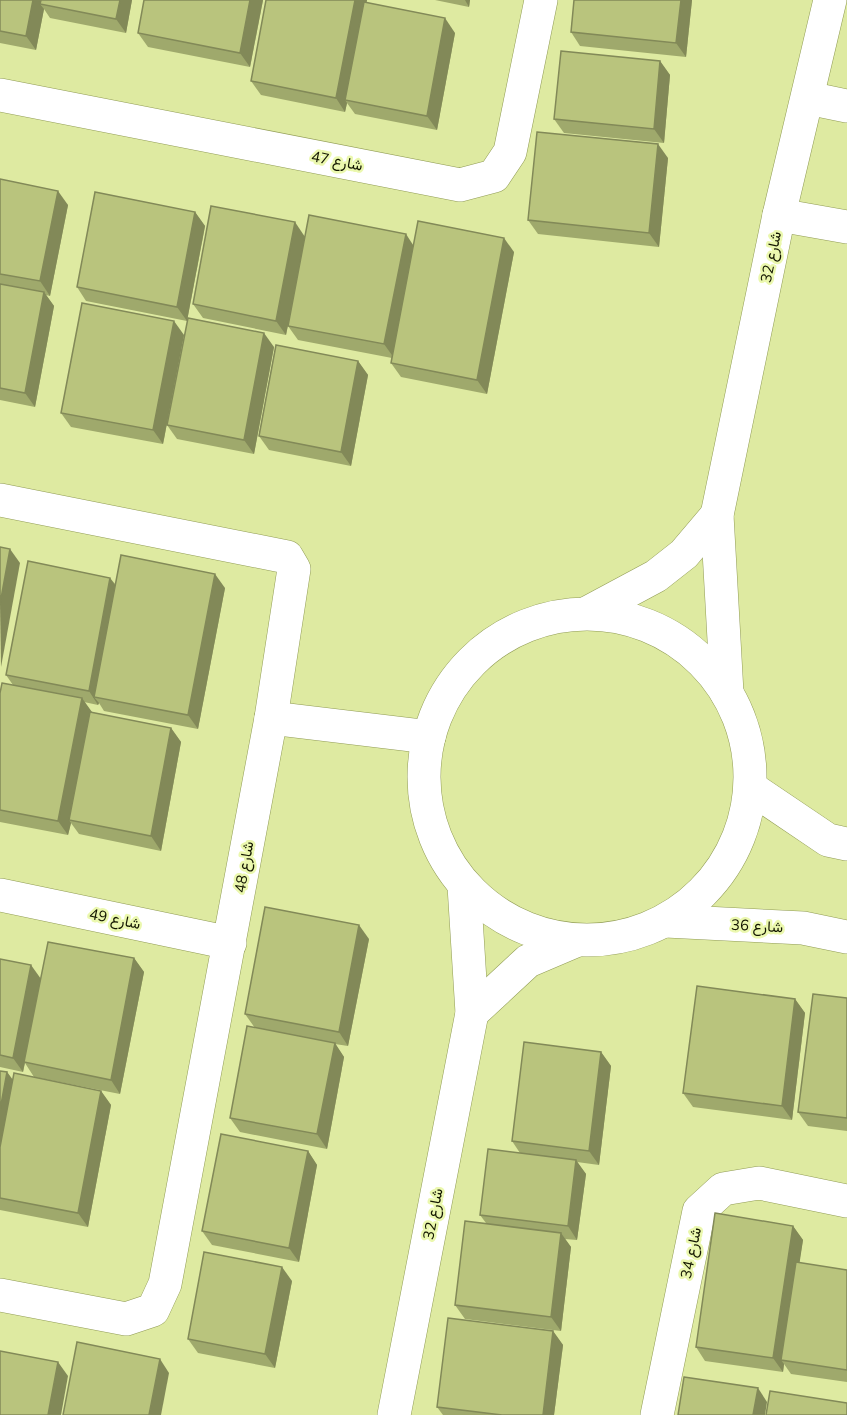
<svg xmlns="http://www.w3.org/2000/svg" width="847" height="1415" font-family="'Nunito Sans',Vazirmatn,sans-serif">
<rect width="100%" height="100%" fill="#deeaa1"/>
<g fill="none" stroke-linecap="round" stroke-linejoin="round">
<defs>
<g id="minor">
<polyline points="0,95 460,185 494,176 510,152 541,0"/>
<polyline points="808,98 847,106"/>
<polyline points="779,215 847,227"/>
<polyline points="0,500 287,557 294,569 271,718 165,1284 153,1310 126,1319 0,1295"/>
<polyline points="587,613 656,576 684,554 717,515"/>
<circle cx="587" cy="777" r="163"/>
<polyline points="727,693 717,515 779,215 830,0"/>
<polyline points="271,718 429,737"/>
<polyline points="751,788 828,840 847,844"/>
<polyline points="0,895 230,943"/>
<polyline points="666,921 803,928 847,937"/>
<polyline points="472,1013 528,961 575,941"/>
<polyline points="394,1415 472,1013 464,886"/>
<polyline points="657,1415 699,1211 723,1189 759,1183 847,1201"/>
</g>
</defs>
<use href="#minor" stroke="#919c55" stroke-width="34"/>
<use href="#minor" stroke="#fff" stroke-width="33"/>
</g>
<g fill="#9fa96c">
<polygon points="0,0 132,0 126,33 50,18 44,9 36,50 0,43"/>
<polygon points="263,0 250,67 148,47 138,33"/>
<polygon points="266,0 367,0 366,3 455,33 437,130 355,114 347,103 345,112 261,95 251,81"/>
<polygon points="435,0 470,0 469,7"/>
<polygon points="574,0 692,0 686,57 580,46 571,32"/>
<polygon points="660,61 670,75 664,143 564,133 554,119"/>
<polygon points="668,158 659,247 538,234 528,220"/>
<polygon points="0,179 68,205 50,296 46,295 54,306 35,407 0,400"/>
<polygon points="195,212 205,226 187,321 86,301 77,287"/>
<polygon points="305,236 413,245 514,252 487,394 401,377 391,363 392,358 298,340 288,326 294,295 286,335 203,318 193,304"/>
<polygon points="184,335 163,444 71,427 61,413"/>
<polygon points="274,347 254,454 177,439 167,425"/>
<polygon points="358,361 368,375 351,466 269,450 259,436"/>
<polygon points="110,578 116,585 225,588 198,729 104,711 99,703 98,705 84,702 92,713 171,728 181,742 161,851 79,834 71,823 68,835 0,822 0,693 13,685 6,675"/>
<polygon points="369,939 348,1046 335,1044 344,1057 327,1149 240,1132 230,1118 255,1028 245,1014"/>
<polygon points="134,958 144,972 120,1094 34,1077 25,1063 23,1072 0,1067 0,959 41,979"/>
<polygon points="847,998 847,1131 808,1126 798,1112"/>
<polygon points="795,999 805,1013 792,1120 693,1107 683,1093"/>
<polygon points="601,1052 611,1066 599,1165 577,1162 586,1174 577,1240 565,1239 571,1247 561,1331 465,1319 455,1305 486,1223 480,1215 520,1153 512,1141"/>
<polygon points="0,1071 7,1072 13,1080 101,1091 111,1105 88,1227 0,1210"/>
<polygon points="308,1151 317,1165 299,1262 212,1245 202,1231"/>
<polygon points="793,1226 803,1240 799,1263 847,1270 847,1382 791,1374 784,1364 783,1372 705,1361 696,1347"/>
<polygon points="292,1281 275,1368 198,1353 188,1339"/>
<polygon points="553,1331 563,1345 554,1415 443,1415 437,1407"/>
</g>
<g fill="#828958">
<polygon points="33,0 46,0 40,4 44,9 36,50 26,36"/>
<polygon points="120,0 132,0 126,33 116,19"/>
<polygon points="250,0 263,0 250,67 240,53"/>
<polygon points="355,0 367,0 348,101 345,100 347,103 345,112 336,98"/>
<polygon points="465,0 470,0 469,7"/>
<polygon points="681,0 692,0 686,57 676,43"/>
<polygon points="445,18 455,33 437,130 427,116"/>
<polygon points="660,61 670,75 664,143 654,129"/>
<polygon points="658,144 668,158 659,247 649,233"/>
<polygon points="58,191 68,205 50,296 40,281"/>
<polygon points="195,212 205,226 187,321 177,307"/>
<polygon points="295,222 305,237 286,335 276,321"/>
<polygon points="406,234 415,248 394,358 384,344"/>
<polygon points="504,238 514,252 487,394 477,380"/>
<polygon points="44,292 54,306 35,407 25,393"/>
<polygon points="174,321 184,335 163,444 153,430"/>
<polygon points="264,333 274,347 254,454 244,440"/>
<polygon points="358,361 368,375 351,466 341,452"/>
<polygon points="10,549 20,563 1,667 0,604"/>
<polygon points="215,574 225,588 198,729 188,715"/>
<polygon points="110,578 120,592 94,697 99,703 98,705 89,691"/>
<polygon points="82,698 92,712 69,820 71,823 68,835 58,821"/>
<polygon points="171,728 181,742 161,851 151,836"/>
<polygon points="359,925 369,939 348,1046 339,1032"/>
<polygon points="134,958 144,972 120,1094 111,1080"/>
<polygon points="31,965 41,979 23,1072 13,1058"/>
<polygon points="795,999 805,1013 792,1120 782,1106"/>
<polygon points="335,1043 344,1057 327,1149 317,1134"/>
<polygon points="601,1052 611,1066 599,1165 589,1151"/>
<polygon points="7,1072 17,1086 0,1175 0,1110"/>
<polygon points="101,1091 111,1105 88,1227 78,1213"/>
<polygon points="308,1151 317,1165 299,1262 289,1248"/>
<polygon points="576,1160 586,1174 577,1240 568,1226"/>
<polygon points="793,1226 803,1240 785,1360 781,1360 784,1364 783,1372 773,1358"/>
<polygon points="561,1233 571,1247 561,1331 551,1317"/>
<polygon points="282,1267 292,1281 275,1368 265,1354"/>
<polygon points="553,1331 563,1345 554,1415 543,1415"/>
<polygon points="160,1359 169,1373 161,1415 149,1415"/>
<polygon points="58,1362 68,1376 61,1415 48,1415"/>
<polygon points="758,1388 767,1402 765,1415 753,1415"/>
</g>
<g fill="#b9c47d" stroke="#828958" stroke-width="1.5">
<polygon points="0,0 33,0 26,36 0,31"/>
<polygon points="41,0 120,0 116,19 40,4"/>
<polygon points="144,0 250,0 240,53 138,33"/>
<polygon points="266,0 355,0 336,98 251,81"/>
<polygon points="574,0 681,0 676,43 571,32"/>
<polygon points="364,2 445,18 427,116 345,100"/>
<polygon points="561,51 660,61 654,129 554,119"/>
<polygon points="537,132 658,144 649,233 528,220"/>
<polygon points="0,179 58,191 40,281 0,274"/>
<polygon points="95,192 195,212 177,307 77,287"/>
<polygon points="211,206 295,222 276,321 193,304"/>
<polygon points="309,215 406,234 384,344 288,326"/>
<polygon points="418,221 504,238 477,380 391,363"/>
<polygon points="0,284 44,292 25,393 0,388"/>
<polygon points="82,303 174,321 153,430 61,413"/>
<polygon points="188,318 264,333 244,440 167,425"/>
<polygon points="276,345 358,361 341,452 259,436"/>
<polygon points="0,547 10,549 0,604"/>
<polygon points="121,555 215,574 188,715 94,697"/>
<polygon points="28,561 110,578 89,691 6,675"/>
<polygon points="2,683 82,698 58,821 0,810 0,693"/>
<polygon points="90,712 171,728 151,836 69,820"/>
<polygon points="265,907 359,925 339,1032 245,1014"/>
<polygon points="48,942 134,958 111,1080 24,1062"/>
<polygon points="0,959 31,965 13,1058 0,1055"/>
<polygon points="697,986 795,999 782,1106 683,1093"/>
<polygon points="813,994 847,998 847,1118 798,1112"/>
<polygon points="247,1026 335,1043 317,1134 230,1118"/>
<polygon points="524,1042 601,1052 589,1151 512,1141"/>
<polygon points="0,1071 7,1072 0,1110"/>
<polygon points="14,1073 101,1091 78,1213 0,1198 0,1147"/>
<polygon points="221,1134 308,1151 289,1248 202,1231"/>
<polygon points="488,1149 576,1160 568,1226 480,1215"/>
<polygon points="715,1213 793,1226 773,1358 696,1347"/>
<polygon points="465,1221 561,1233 551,1317 455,1305"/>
<polygon points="204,1252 282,1267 265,1354 188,1339"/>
<polygon points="796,1262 847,1270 847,1370 781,1360"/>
<polygon points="448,1318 553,1331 543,1415 502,1415 437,1407"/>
<polygon points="77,1342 160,1359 149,1415 63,1415"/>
<polygon points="0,1351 58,1362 48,1415 0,1415"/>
<polygon points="684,1377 758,1388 753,1415 678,1415"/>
<polygon points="770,1391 847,1403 847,1415 766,1415"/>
</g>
<g text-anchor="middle" stroke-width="5" stroke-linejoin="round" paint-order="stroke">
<g font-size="15" fill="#131600" stroke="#ebf8ae">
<text transform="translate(337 161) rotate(11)" y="5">شارع 47</text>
<text transform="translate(771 257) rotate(-78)" y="5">شارع 32</text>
<text transform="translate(244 867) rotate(-80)" y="5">شارع 48</text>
<text transform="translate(115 919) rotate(12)" y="5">شارع 49</text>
<text transform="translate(757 926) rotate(3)" y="5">شارع 36</text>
<text transform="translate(433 1214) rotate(-79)" y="5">شارع 32</text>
<text transform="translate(691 1253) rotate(-78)" y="5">شارع 34</text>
</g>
</g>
</svg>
